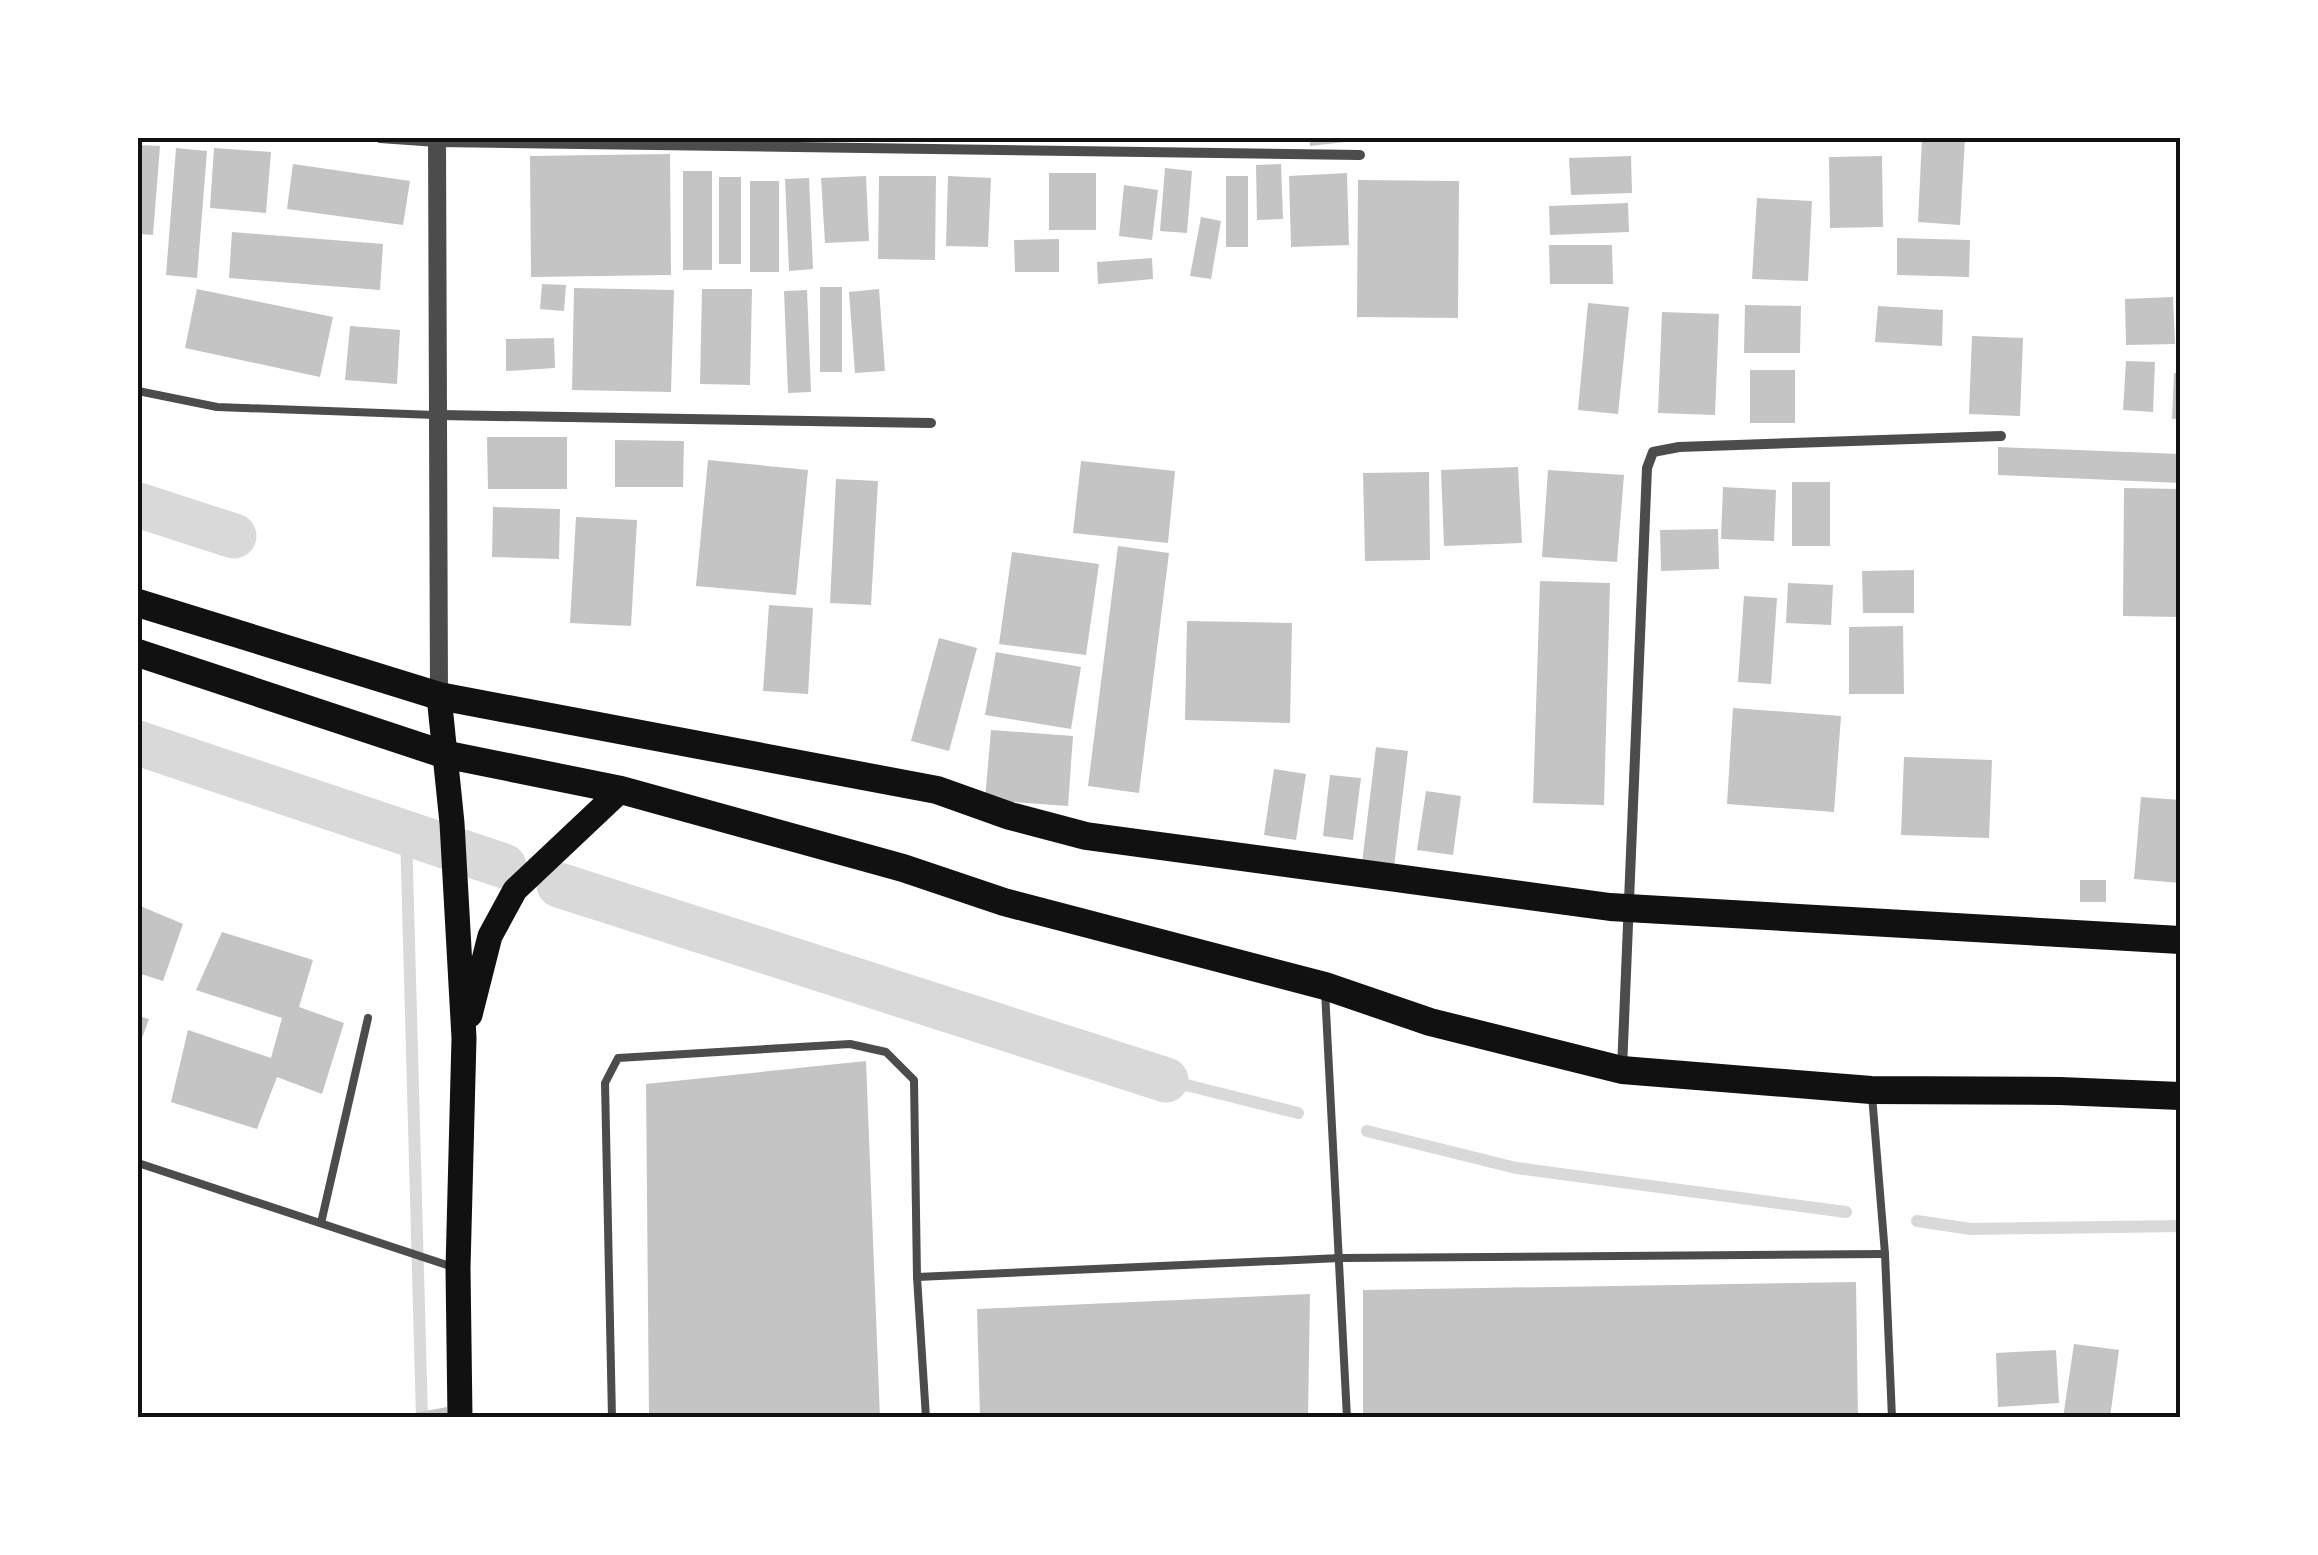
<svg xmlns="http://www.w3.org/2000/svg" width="2318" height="1555" font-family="'Noto Sans',sans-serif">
<rect width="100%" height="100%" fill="#fff"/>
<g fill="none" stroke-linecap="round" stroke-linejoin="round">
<g stroke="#d9d9d9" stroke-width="12">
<polyline points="406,832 422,1418"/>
<polyline points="1166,1080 1298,1113"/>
<polyline points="1367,1131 1516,1168 1846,1212"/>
<polyline points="1917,1221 1971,1229 2180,1226"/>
</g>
<g stroke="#d9d9d9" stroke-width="45">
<polyline points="138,505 234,536"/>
<polyline points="138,743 504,866"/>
<polyline points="559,885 1166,1080"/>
</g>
</g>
<g fill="#c4c4c4">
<polygon points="1309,138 1354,138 1354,141 1310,146"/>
<polygon points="1922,138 1965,138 1960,225 1918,222"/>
<polygon points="138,145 160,146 153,235 138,234"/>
<polygon points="176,148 207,151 197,278 166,275"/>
<polygon points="214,148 271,152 266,213 210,208"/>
<polygon points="670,154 671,275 531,277 530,156"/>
<polygon points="1631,156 1632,193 1571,195 1569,158"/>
<polygon points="1882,156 1883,227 1830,228 1829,157"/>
<polygon points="293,164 410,181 403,225 287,209"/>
<polygon points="1281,164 1283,219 1257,220 1256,165"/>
<polygon points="1165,168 1192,171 1187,233 1160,231"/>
<rect x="683" y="171" width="29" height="99"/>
<rect x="1049" y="173" width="47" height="57"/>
<polygon points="1347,173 1349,245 1291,247 1289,176"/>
<polygon points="866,176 869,241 825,243 821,178"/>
<polygon points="879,176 936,176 935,260 878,259"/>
<polygon points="948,176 991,178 988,247 946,246"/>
<rect x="1226" y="176" width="22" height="71"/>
<rect x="719" y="177" width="22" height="87"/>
<polygon points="809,178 813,269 789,271 785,179"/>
<polygon points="1358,180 1459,181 1458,318 1357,317"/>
<rect x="750" y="181" width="29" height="91"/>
<polygon points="1124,185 1158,190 1152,240 1119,236"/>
<polygon points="1757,198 1812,201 1808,281 1752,279"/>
<polygon points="1628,203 1629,232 1550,235 1549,206"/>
<polygon points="1201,217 1221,221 1211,279 1190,276"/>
<polygon points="232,232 383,244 380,290 229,278"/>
<polygon points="1897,238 1970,240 1969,277 1897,275"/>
<polygon points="1059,239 1059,272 1015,272 1014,240"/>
<polygon points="1549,245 1612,245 1613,284 1550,284"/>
<polygon points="1152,258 1153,279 1098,284 1097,262"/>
<polygon points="542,284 566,285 564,311 540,309"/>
<rect x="820" y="287" width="22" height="85"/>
<polygon points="574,288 674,290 671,392 572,390"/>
<polygon points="197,289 333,317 320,377 185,348"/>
<polygon points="702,289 752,289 750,385 700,384"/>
<polygon points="879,289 885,371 855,373 849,292"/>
<polygon points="807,290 811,392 788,393 784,291"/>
<polygon points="2173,297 2175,344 2126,345 2125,299"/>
<polygon points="1588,303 1629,307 1618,414 1578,410"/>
<polygon points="1745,305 1801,306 1800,353 1744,353"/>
<polygon points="1878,306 1943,310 1942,346 1875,342"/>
<polygon points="1662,312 1719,314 1715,415 1658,413"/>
<polygon points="350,326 400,330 397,384 345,380"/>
<polygon points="1972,336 2023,338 2020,416 1969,414"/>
<polygon points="554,338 555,368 506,371 506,339"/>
<polygon points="2126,361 2155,362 2153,412 2123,410"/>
<rect x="1750" y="370" width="45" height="53"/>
<polygon points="2174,373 2180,373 2180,419 2172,419"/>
<polygon points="487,437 567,437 567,489 488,489"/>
<polygon points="615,440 684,441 683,487 615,487"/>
<polygon points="1998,447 2180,454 2180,483 1998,475"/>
<polygon points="708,460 808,470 796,595 696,586"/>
<polygon points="1081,461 1175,471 1168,543 1073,533"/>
<polygon points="1518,467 1522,543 1444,546 1441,470"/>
<polygon points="1548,470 1624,475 1617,562 1542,557"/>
<polygon points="1429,472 1430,560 1365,561 1363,473"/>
<polygon points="836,479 878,481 871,605 830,603"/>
<rect x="1792" y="482" width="38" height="64"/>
<polygon points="1723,487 1776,490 1774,541 1721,539"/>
<polygon points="2124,488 2180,489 2180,617 2123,616"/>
<polygon points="493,507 560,509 559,559 492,557"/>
<polygon points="576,517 637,520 631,626 570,623"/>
<polygon points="1718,529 1719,569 1661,571 1660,530"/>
<polygon points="1118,546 1169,553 1139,793 1088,786"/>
<polygon points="1012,552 1099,564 1086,655 999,644"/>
<polygon points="1914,570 1914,613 1863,613 1862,571"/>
<polygon points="1540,581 1610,583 1604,805 1533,803"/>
<polygon points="1788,583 1833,585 1831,625 1786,623"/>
<polygon points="1744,596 1777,598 1771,684 1738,682"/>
<polygon points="769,605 813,608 808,694 763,691"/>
<polygon points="1187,621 1292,623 1290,723 1185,720"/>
<polygon points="1903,626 1904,694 1849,694 1849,627"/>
<polygon points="939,638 977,648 949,751 911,741"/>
<polygon points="996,652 1081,667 1071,729 985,715"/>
<polygon points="1733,708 1841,716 1834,812 1727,804"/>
<polygon points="991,730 1073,736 1068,806 985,800"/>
<polygon points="1376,747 1408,751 1394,867 1362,863"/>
<polygon points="1904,757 1992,760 1989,838 1901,835"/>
<polygon points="1274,769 1306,774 1296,840 1264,835"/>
<polygon points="1330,775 1361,778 1353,840 1323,836"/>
<polygon points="1426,791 1461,796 1453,855 1417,850"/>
<polygon points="2141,797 2180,800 2180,883 2134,879"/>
<rect x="2080" y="880" width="26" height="22"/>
<polygon points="138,905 183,924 163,981 138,973"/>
<polygon points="222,932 313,960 299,1007 344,1023 322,1094 277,1077 257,1129 171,1102 188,1030 271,1058 282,1018 196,990"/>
<polygon points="138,1016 149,1019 138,1049"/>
<polygon points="866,1061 880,1418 649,1418 646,1084"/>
<polygon points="1856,1282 1858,1418 1363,1418 1363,1290"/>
<polygon points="1310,1294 1308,1418 980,1418 977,1309"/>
<polygon points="2074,1344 2119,1350 2110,1418 2063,1418"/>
<polygon points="2056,1350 2059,1403 1998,1407 1996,1353"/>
<polygon points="447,1407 448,1418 399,1418 398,1416"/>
</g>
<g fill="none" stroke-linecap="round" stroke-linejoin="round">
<g stroke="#4c4c4c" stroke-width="8">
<polyline points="138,391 217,407 435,415"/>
<polyline points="1325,991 1347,1418"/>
<polyline points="1872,1095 1885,1254 1892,1418"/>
<polyline points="138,1163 453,1267"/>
<polyline points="321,1223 368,1018"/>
<polyline points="917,1277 1340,1258 1885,1254"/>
<polyline points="612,1418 605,1083 618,1058 850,1044 886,1052 914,1080 917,1277 926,1418"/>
</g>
<g stroke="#4c4c4c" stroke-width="10">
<polyline points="380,138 437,142 1360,155"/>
<polyline points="439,415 931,423"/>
<polyline points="1622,1069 1647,468 1653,452 1679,447 2001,436"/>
</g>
<polyline stroke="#4c4c4c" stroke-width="18" points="437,138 439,696"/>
<g stroke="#111" stroke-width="25">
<polyline points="439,696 452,823 464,1038 458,1268 460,1418"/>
<polyline points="470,1015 490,936 515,890 621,790"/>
</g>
<g stroke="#111" stroke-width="28">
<polyline points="138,603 439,696 937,790 1010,816 1086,836 1610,907 2180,940"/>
<polyline points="138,653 443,754 621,790 903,868 1004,902 1325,986 1430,1022 1622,1070 1871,1090 2060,1091 2180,1096"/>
</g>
</g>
<rect width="2318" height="1555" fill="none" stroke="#ffffff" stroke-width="280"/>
<rect x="140" y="140" width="2038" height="1275" fill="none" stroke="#111" stroke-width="4"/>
</svg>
